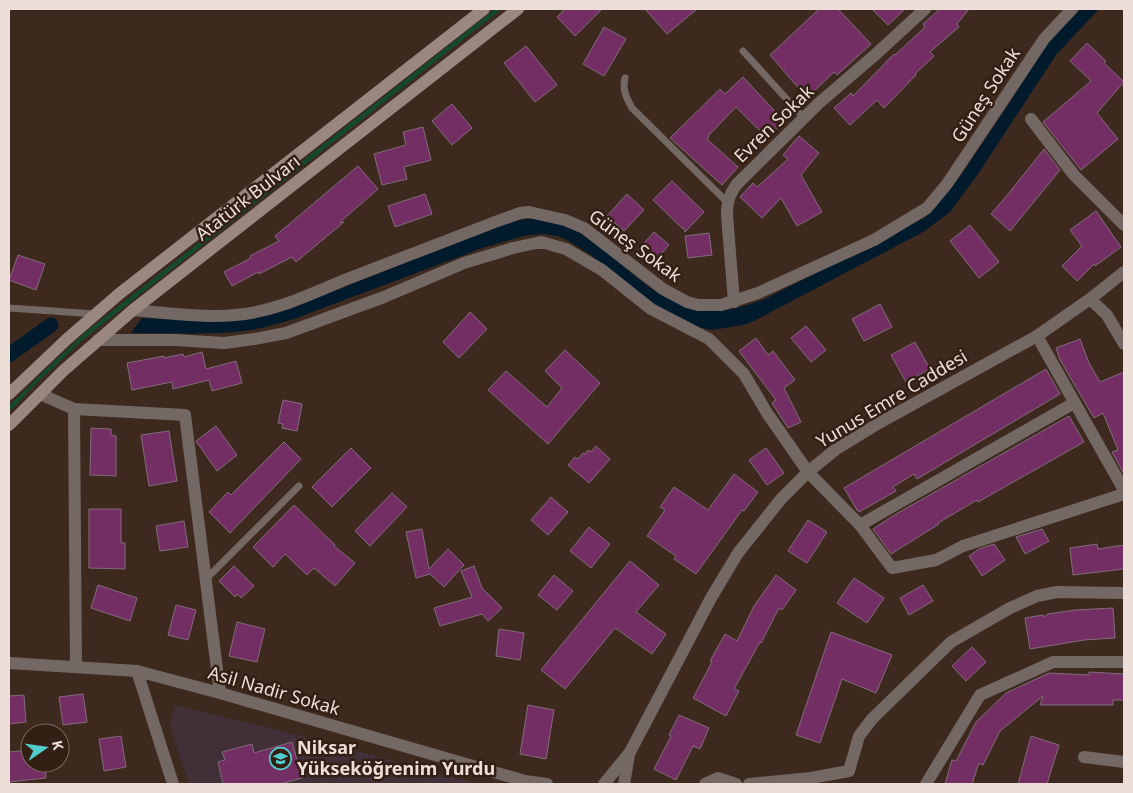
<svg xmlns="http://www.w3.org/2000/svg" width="1133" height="793" font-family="'Noto Sans',sans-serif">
<rect width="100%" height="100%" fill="#3d291d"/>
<polygon fill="#423038" points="175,705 286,732 479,784 189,784 170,728"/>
<polygon fill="#134a2f" points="495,9 502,9 85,338 41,379 9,412 9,406 48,367 88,330"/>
<path fill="#011b2c" d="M1081,9H1099L1056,55L978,174L950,212L923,232L754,321L743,325L712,330L697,327L662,310L588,253L567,240L557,236L544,234L528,235L485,247L294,319C274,325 254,331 233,332C199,335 164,333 131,333L142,318L199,320L304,303L501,225C512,222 524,218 535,219C547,219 569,225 579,231C621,258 656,308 710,311C729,312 748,305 765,299L926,217L947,193L959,178L1008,105L1049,41Z"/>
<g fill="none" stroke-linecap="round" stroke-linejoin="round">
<polyline stroke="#011b2c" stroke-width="15" points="9,355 51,325"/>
</g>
<g fill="#732f64" stroke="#826c7c">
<polygon points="565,9 602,9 575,36 557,17"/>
<polygon points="645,9 697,9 667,34"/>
<polygon points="819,9 838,9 871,44 837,75 834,72 807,98 770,55"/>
<polygon points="872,9 905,9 888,25"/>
<polygon points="940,9 969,9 957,24 959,27 930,52 934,56 915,74 916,75 884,108 877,100 850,125 834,108 851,93 853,96 894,54 895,55 925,27 923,24"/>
<polygon points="604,27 626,39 604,76 583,64"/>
<polygon points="1087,43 1106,61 1104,63 1124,82 1097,113 1118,139 1081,170 1043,122 1091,81 1070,61"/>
<polygon points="526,46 557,85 535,102 504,63"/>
<polygon points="743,77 784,121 767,138 736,107 708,136 709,137 707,139 738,167 722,185 670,138 720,89 725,94"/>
<polygon points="452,104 472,128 452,145 432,121"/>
<polygon points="423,127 431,160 404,167 407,179 382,185 374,154 406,145 403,132"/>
<polygon points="799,136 819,153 801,175 822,212 797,226 781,198 762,218 740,197 753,183 757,187 788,159 783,155"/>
<polygon points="1044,149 1060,170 1010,231 991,214 1009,193"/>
<polygon points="358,166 378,189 340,222 344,222 296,262 292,257 259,274 258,272 232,286 224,272 251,258 250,256 279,241 275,236"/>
<polygon points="672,181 704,212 685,232 684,228 683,229 653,200"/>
<polygon points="425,194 432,214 395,227 388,206"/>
<polygon points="627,194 644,210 624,231 607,216"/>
<polygon points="1096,211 1121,247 1095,266 1094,264 1077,281 1062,266 1082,246 1070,230"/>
<polygon points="970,225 999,262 979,278 950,241"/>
<polygon points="654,232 669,245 652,264 637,251"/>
<polygon points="709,233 712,255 688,258 685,236"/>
<polygon points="18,255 45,264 36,290 9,280"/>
<polygon points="880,304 892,327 864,341 852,319"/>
<polygon points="470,312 487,329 459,358 443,342"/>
<polygon points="806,326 826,350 811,362 791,338"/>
<polygon points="756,338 768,355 773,351 795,380 784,388 801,422 788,428 772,403 776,400 739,351"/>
<polygon points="1080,339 1089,363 1100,382 1124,372 1124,474 1112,452 1118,450 1103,413 1094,418 1060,360 1056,348"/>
<polygon points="915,342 930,369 906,382 891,355"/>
<polygon points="565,350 600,383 548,444 488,390 506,371 547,407 562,388 545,371"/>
<polygon points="202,352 206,369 236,361 242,383 212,391 209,380 173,389 172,382 132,390 127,363 164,356 164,358 183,354 184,357"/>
<polygon points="1046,369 1060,394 917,479 914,474 893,487 896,491 859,512 857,510 844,488"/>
<polygon points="283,400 302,404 297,431 282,428 283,424 278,423"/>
<polygon points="1069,416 1084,442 978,502 977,500 938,523 939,524 891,554 873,529 896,514"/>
<polygon points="216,426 237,455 217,471 196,441"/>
<polygon points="91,428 111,429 111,435 116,436 116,476 90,475"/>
<polygon points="169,431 177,481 149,486 141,435"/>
<polygon points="284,442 301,459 230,533 209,512 228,492 231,495"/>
<polygon points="596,446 610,459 589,483 568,465 575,457 578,459 583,453 585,454 588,450 591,452"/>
<polygon points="351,448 371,468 332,507 312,487"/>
<polygon points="766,448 784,473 767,485 749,460"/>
<polygon points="734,474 758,492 744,511 742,510 696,574 674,559 676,556 647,536 665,510 660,507 674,487 708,510"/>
<polygon points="392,493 407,507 370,546 355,531"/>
<polygon points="551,497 568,512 548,535 531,520"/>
<polygon points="294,505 335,545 334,546 355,563 335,586 314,568 307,575 285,554 273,567 253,547"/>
<polygon points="89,509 121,509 121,543 125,543 125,569 89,568"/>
<polygon points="808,520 827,532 807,563 788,551"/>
<polygon points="184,521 188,547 160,551 156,526"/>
<polygon points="589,527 610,544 591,568 570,551"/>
<polygon points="422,529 429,569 448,549 464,565 444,587 430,574 416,578 406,532"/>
<polygon points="1042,529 1049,541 1025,554 1016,537"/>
<polygon points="994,544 1005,560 982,576 969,556 979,549"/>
<polygon points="1097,544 1098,549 1124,545 1124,569 1073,575 1070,548"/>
<polygon points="630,561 659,585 636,612 666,634 652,654 615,628 565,689 541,670"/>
<polygon points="234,566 254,586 241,598 238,594 235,597 219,581"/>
<polygon points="474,566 482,588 502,608 488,621 482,614 440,626 434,608 472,597 461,571"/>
<polygon points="554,575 573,591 557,610 538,595"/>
<polygon points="776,575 796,590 782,610 779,608 761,643 760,642 734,689 739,691 726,716 693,698 712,662 710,661 725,634 737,641 754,606"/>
<polygon points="854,578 884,598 867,623 837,603"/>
<polygon points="98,585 137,598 130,621 91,608"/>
<polygon points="923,585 933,601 909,615 900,598"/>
<polygon points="176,605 196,610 188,640 168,635"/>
<polygon points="1113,608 1115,638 1084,640 1030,649 1025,618 1043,615 1044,617 1048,614 1075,610"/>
<polygon points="237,622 265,629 257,662 229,656"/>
<polygon points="499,629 524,633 520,660 496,656"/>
<polygon points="831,632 892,655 876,693 842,679 820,743 796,735"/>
<polygon points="972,647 986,662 966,681 952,666"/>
<polygon points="1089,672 1124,674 1124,700 1113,700 1113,705 1040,705 1043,696 1000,731 983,765 979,763 972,784 945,784 952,760 956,761 976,722 1006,693 1049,673 1089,675"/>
<polygon points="83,694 87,722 63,725 59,697"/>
<polygon points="24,695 26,722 9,724 9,696"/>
<polygon points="528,705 554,710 546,759 520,754"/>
<polygon points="679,715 709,728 700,749 693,746 676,780 654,769 671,736 669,735"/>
<polygon points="121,736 126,767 104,771 99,739"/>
<polygon points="1031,736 1059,745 1047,784 1018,784"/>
<polygon points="292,742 302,778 280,784 223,784 218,762 225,760 222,752 252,744 254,753"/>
<polygon points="30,750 30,763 45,763 46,778 9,782 9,752"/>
</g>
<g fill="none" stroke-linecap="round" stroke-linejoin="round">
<g stroke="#736863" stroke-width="7">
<polyline points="743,51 804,118"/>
<path d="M625,78C622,89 626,97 632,108L727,202"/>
<polyline points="9,308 96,314"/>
<polyline points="206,579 299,486"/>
</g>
<g stroke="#736863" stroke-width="12">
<polyline points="1031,119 1074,175 1124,225"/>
<polyline points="1090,299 1107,315 1124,344"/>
<path d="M734,302L727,215C727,202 729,195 737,184L819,103L876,54L925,9"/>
<path d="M133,310C166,313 202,318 235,315C275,312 310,294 347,279C396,260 446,241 495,222L520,213L529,212L565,220L584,228L663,289L687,302L698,305H721L758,293L874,240L927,208L947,184L1044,39L1072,9"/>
<polyline points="1037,336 1124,490"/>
<polyline points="98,340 175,340 224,343 254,339 286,333 384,297 464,263 513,248 541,242 566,249 602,270 651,309 709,339 744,374 767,413 808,472 860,525 892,568 936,560 963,546 1124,494"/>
<polyline points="40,394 74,409 76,666"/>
<polyline points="74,409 185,415 220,693"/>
<polyline points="860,525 1074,403"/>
<polyline points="9,663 137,671 220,693 525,781 547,784"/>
<polyline points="137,671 173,784"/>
<polyline points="1084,757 1124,762"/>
<polyline points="705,784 718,778 736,784"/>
<polyline points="749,784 811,778 849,771 859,736 872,719 951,642 1010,608 1037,596 1057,592 1124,593"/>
<polyline points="926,784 980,695 1053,662 1124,662"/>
</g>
<g stroke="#736863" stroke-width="12">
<polyline points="604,784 630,752 711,598 738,553 781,499 808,472 835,450 879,423 1037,336 1090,299 1124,272"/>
<polyline points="624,784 629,755"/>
</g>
<g stroke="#9a8880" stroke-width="12">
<polyline points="9,394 67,339 119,294 484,9"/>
<polyline points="9,425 63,371 133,310 518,9"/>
</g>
</g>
<defs>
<symbol id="school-ring" viewBox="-11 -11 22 22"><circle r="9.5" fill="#331f14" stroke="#52cdcb" stroke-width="1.5"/><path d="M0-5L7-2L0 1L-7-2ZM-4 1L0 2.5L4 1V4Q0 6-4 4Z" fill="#52cdcb"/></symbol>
</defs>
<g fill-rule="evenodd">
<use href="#school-ring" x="268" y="746" width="25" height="25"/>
</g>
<g text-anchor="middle" stroke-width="5" stroke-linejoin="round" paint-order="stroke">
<g font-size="18" fill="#eddfd7" stroke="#331f14">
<text transform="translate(986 95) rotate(-57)" y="6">Güneş Sokak</text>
<text transform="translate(774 124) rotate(-44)" y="6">Evren Sokak</text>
<text transform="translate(248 198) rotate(-38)" y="6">Atatürk Bulvarı</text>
<text transform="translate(635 246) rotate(36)" y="6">Güneş Sokak</text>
<text transform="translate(892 399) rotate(-31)" y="6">Yunus Emre Caddesi</text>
<text transform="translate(274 691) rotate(16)" y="6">Asil Nadir Sokak</text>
</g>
<g font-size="18" font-weight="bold" fill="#eddfd7" stroke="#331f14" text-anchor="start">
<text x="297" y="754">Niksar<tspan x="297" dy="21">Yükseköğrenim Yurdu</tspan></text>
</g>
</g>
<rect width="1133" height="793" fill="none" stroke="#eddfd7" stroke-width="20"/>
<g transform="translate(45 748) rotate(77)"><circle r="24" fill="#331f14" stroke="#7d6c62"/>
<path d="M0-4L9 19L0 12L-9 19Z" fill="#52cdcb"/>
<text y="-8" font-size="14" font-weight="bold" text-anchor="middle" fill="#eddfd7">K</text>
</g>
</svg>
